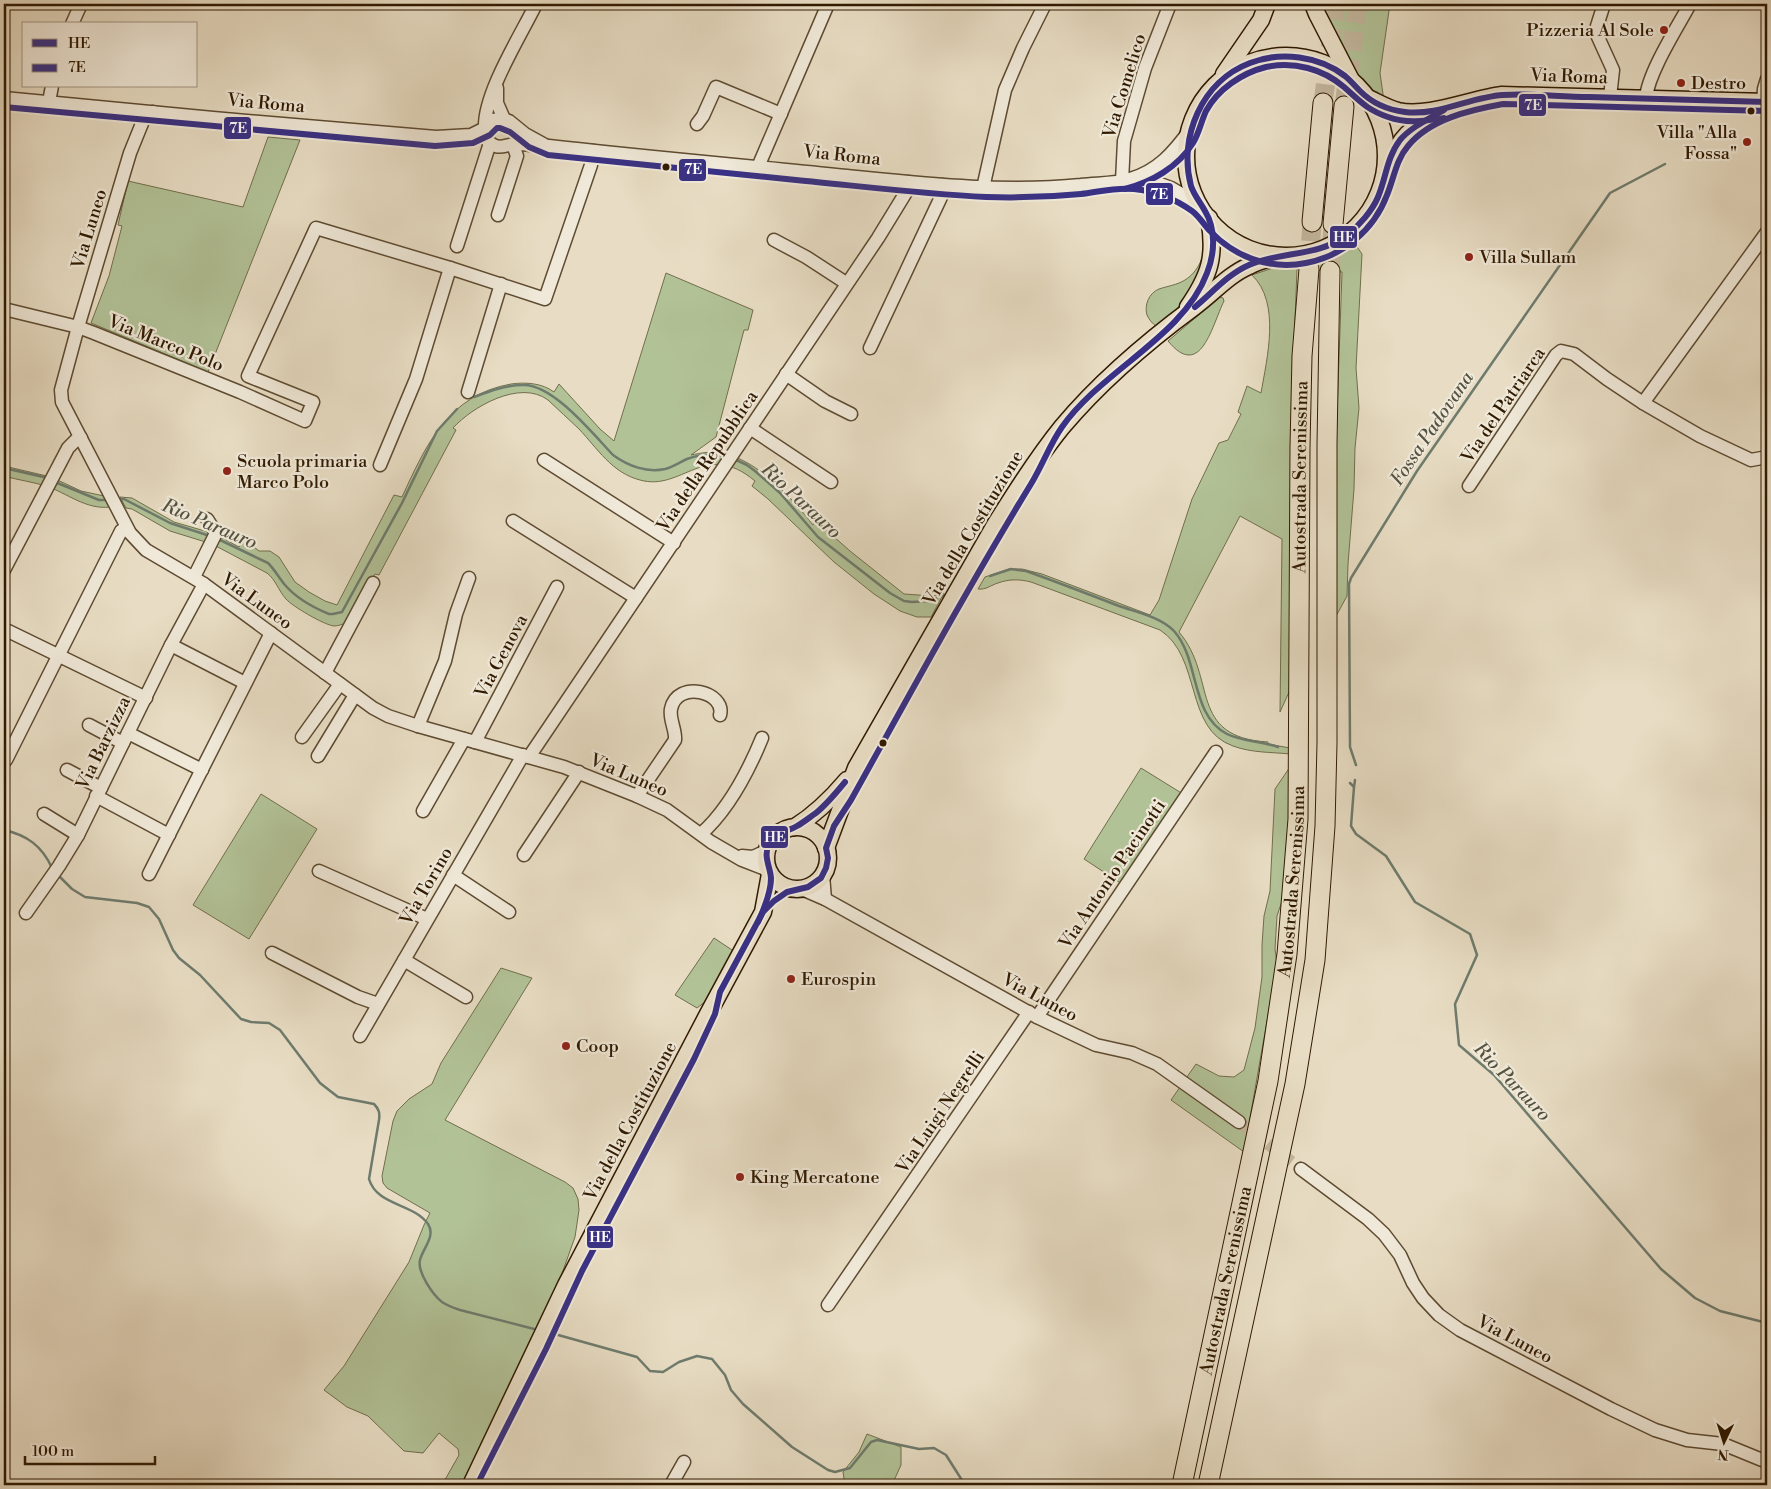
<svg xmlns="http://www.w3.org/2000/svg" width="1771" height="1489" font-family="'Libre Bodoni',serif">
<rect width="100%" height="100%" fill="#e8ddc4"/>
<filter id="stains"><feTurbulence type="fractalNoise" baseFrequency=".004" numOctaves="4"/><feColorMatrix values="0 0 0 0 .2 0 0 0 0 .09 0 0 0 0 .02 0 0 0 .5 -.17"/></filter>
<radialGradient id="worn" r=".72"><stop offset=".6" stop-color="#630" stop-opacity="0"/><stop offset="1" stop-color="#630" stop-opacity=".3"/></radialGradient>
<g fill="#b2c297" stroke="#716e4c">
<polygon points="1318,4 1390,4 1380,73 1384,101 1370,90 1356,74"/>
<polygon points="268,137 300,140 208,372 91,323 109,276 122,226 118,225 128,181 243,207"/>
<path d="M1190,208L1204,225V265L1184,302L1157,327C1153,324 1149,320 1147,315C1144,305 1149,293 1159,289C1168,286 1177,285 1185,280C1201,270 1207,250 1203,232C1202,223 1195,215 1190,208Z"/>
<path d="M1355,244L1362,254L1356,368L1359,408L1355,448L1354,489L1348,564L1347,596L1335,618V473L1342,272L1297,269L1293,372L1290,690L1280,712L1282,539L1240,516L1179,632C1218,678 1187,737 1268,742V744L1290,748V754C1271,752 1252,753 1233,746C1184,729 1202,657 1160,630L1031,582C1019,579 1009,579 998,583C991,585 986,590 978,589L985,577L1009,569H1022L1042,574L1150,615L1159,600L1192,499L1219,443L1228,440L1241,414L1238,412L1247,386L1261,393C1267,358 1281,303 1252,275L1273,268L1317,263L1338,255Z"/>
<path d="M666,273L753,310L748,330H744L716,437L691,455C701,453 711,451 721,453C757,459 792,498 813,525L817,518L823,527L850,551L904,594L933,596L944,593L931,617H917L900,611L874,594L834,562L768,499L752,486L755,481C705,439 682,492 640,480C612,473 597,448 579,429C569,419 558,410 548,400C520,379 472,407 453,428L456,430L379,575L375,574L346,623C342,624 339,626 334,626C324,625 292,606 286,599C278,590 276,580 267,573L212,544L170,531L132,509L126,508L120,497L132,498L174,522L215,534L239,547L244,539L259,551H270L279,557L295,582L309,592L325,601L337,605L394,495L402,497C426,445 448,395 511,384C526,382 542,383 554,392L559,384L600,429L614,441Z"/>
<path d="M1220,297L1223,298L1224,301C1212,325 1201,381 1168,341Z"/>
<path d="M4,466L51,477L81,491L104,496L110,507C86,510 67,493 46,486C33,482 18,480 4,476Z"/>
<polygon points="1290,767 1288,840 1284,895 1277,916 1275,949 1277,964 1244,1152 1171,1100 1196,1064 1219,1076 1234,1077 1244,1070 1255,1028 1262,977 1262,945 1264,916 1270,891 1275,789"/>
<polygon points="1141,768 1183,794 1122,884 1084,859"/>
<polygon points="261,794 317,829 249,939 193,905"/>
<polygon points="714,938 735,952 710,998 697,1008 675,995"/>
<polygon points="501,968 532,978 445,1120 565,1182 573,1188 578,1199 579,1210 575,1237 560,1279 550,1302 538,1324 462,1485 442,1485 459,1455 458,1449 439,1433 423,1453 404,1451 368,1416 347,1407 324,1390 344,1366 409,1262 424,1225 430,1213 387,1188 383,1183 382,1176 393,1121 397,1111 409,1099 432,1084 441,1063"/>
<polygon points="867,1434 901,1447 901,1465 892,1485 845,1485 843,1472 859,1452"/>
</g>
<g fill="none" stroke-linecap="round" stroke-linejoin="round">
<g stroke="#6e7b6d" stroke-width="2.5">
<path d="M474,397C490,391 506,385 523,385C553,384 593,434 613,455C628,466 647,473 665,469C673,467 680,462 687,459C700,454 713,454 726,456"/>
<polyline points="734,459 747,465 755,471 780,493 818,537 890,593 904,601 912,602 929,601 948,594"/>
<polyline points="4,468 48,478"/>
<polyline points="55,482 99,500 109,500"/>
<polyline points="117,499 124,499 170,523 210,536"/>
<path d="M218,539L268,563C275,570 279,578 285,585C297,599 312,607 329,614H333L342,612L402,503L437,431L457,409"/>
<path d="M990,576L1011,569L1026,571C1057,582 1088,594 1119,606C1136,612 1161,617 1174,631C1200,660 1190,715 1227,734C1243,742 1262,741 1278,747"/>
<polyline points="1356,765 1350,747 1349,584 1351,578 1417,471 1610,193 1665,164"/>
<polyline points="1350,783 1354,787 1351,826 1356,834 1386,856 1415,902 1470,934 1477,955 1455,1004 1459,1045 1494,1075 1661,1269 1695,1298 1720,1311 1767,1323"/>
<polyline points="1354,787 1355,780"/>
<path d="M4,830C27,835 42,846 52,868"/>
<path d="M57,874L72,889L85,897L137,903L149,907L159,919L173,950L179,958L200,975L241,1019L251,1022L269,1023L280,1030L320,1083L338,1097L374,1104C379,1109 380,1113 379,1120L369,1179C377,1206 413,1203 428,1224C436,1236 423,1248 420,1260C417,1272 433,1295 442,1302C448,1306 454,1308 460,1310L538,1330"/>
<polyline points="551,1333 637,1357 650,1371 663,1372 679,1362 697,1356 712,1359 725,1375 731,1390 743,1404 792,1447 828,1470 835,1472 850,1468 871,1442 877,1440 919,1449 934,1448 946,1455 965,1485"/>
</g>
<polyline stroke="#c3b69d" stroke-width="12" stroke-dasharray="12 6" stroke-linecap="butt" points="1239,1122 1301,1169"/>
<g stroke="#c3b69d" stroke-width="19" stroke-dasharray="19 9" stroke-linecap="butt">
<polyline points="1323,103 1336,4"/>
<polyline points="1344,106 1358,4"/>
<polyline points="1309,269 1312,222"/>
<polyline points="1330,271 1333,224"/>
</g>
<defs>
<g id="minor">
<polyline points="1604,4 1597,26 1598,37 1613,70 1610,97"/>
<polyline points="72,24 81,4"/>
<polyline points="497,88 497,103 504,119"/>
<polyline points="4,98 213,118 436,137 471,135 485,128 493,120 501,119 509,121 525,134 545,145"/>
<path d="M1646,98C1648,73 1677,28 1690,4"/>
<polyline points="49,102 52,86"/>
<polyline points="1763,102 1764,89 1767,79"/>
<polyline points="153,112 145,116 130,153 78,327 61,390 62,402 130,533 146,550 204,584 373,708 388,716 418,726 564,767 637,796 667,810 711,842 742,860 768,870"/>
<polyline points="697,124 703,116 716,87 781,114"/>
<path d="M485,127C484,93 521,35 536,4"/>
<path d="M485,128V138C498,153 504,144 517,144C528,144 538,147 549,146C645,157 740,165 836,175C918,183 999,193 1081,185C1097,183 1115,184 1130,179C1158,171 1174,152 1190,130"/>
<polyline points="758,167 828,4"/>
<polyline points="1130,179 1160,184 1171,188 1199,204"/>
<polyline points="1122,181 1124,141 1145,68 1170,4"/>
<polyline points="983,188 1005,90 1023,48 1045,4"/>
<polyline points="498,215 517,156 513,145"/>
<polyline points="774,240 806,257 846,283"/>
<polyline points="457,246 490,143"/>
<polyline points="4,309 78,327 94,333 240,392 305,421 313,402 248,376 316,228 450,268 545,299 591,165 593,151"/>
<polyline points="870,348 941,197 942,185"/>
<polyline points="786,374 825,401 851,414"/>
<polyline points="468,392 501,284"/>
<polyline points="1643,403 1767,232"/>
<polyline points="750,428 831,482"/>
<polyline points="544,460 674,543"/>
<polyline points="380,465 416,379 450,268"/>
<polyline points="1469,486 1556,355 1561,351 1574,354 1607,379 1643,403 1700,436 1751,460 1767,457"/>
<polyline points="513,521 636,598"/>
<polyline points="4,570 68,448 76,440 81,438"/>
<polyline points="194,577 216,533 207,519"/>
<polyline points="4,629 146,698"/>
<polyline points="171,645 245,683"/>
<polyline points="325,673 373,583"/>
<polyline points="89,725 123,743"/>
<polyline points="418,726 445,661 456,614 469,578"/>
<polyline points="128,733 202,770"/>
<polyline points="302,737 340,684"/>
<polyline points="475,742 557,587"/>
<polyline points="318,756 355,695"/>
<polyline points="529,757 878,238 908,189 908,182"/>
<polyline points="6,760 121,531 126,528"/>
<polyline points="67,770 101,788"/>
<polyline points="96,796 169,835"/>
<path d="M637,796L675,740C676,730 669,719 671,709C677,679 726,692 720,715"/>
<polyline points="423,811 464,739"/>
<polyline points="44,814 78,835"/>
<path d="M701,834C729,809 748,772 762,738"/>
<polyline points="524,855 579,772"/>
<polyline points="742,856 753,857 766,851"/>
<polyline points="319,871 427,919"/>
<polyline points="149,874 271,633"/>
<polyline points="453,875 509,912"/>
<polyline points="823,875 825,899"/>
<polyline points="802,889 825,899 1037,1017 1096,1045 1132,1053 1157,1064 1239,1122"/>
<polyline points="26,913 59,866 78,835 171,645 204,584"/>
<polyline points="272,953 358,997 378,1004"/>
<polyline points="404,960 466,997"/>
<polyline points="1037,1017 1216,752"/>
<polyline points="360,1036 523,755"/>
<polyline points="1301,1169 1368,1219 1384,1234 1400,1255 1413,1283 1423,1298 1439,1315 1460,1330 1611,1409 1655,1430 1687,1440 1723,1444 1767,1462"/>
<polyline points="828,1305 1029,1012"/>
<polyline points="671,1485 684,1462"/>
</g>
<g id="major">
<polyline points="1313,4 1317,14 1350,78"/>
<circle cx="1286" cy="156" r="100"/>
<polyline points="1224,74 1261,20 1267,4"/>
<path d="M1366,97C1377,102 1387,108 1398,111C1428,118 1471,99 1502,95L1767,102"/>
<path d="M1388,167C1401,134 1411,129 1440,112"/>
<path d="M1188,307C1210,275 1216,256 1209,218"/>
<circle cx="797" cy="858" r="31"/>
<path d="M795,827C816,814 831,799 847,780"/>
<path d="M826,848L856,768L995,525C1016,491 1037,458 1062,427C1099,383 1148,341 1194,307C1212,294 1228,275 1249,266C1258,261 1268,259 1278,256"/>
<polyline points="471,1485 566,1285 708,1014 763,912 770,874"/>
</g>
<g id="highway">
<polyline points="1312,222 1323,103"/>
<polyline points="1333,224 1344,106"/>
<path id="s1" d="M1182,1485L1268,1081L1287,954L1298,819L1300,447L1302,356L1309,269"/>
<polyline points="1208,1485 1295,1084 1315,960 1325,826 1327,743 1327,444 1330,271"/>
</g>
</defs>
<use href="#minor" stroke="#5e4b31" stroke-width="15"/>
<use href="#major" stroke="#301a00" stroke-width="19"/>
<use href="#highway" stroke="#301a00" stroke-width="21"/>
<use href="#minor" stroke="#f0e9d9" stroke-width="12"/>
<use href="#major" stroke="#e8ddc4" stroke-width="16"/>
<use href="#highway" stroke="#e8ddc4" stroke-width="19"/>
<defs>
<g id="bus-1">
<path d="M1195,307C1212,293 1228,274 1249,265C1281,251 1318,257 1347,235C1359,226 1372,211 1378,197C1386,178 1387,157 1400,140C1411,127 1429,119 1444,110"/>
<path d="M758,922C764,909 771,893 771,878C770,866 763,856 769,844C775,832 787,832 797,826C804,822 810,817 816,813C827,804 836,793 845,782"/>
<path d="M477,1485L546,1349L582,1271L694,1059L715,1014L720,992L763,912L774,901L787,892L808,887L821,878L826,868L828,858L826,848L834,826L851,800C910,694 968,587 1031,484C1042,466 1050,444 1062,427C1101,371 1184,336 1207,273C1215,253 1216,229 1205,211C1200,202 1194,195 1191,186C1178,137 1202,81 1250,63C1281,51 1319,56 1345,76C1351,81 1355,86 1360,91C1372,103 1389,110 1405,112C1439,116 1470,97 1503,95C1531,93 1560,97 1589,97C1648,99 1708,100 1767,102"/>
</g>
<g id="bus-2">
<path d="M4,107L435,146L473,143L490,135L497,128H500L510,132L529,147L548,155C631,164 713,171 796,180C859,186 922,194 986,197C1017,198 1050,197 1081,194C1098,192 1116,187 1134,189C1155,191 1175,199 1192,211C1199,216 1204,225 1210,231C1235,257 1269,270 1306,263C1343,256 1374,230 1387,195C1394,178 1396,160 1408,146C1430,119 1470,110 1503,104L1767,111"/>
<path d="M1125,189C1152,182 1178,167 1193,143C1199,133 1201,122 1206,111C1218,89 1242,73 1266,67C1294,61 1323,69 1344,87C1360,101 1367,110 1388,117C1407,124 1425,121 1444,118"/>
</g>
</defs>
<use href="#bus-1" stroke="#f0e9d9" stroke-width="10"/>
<use href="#bus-2" stroke="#f0e9d9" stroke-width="10"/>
<use href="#bus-1" stroke="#393185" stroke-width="6"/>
<use href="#bus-2" stroke="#393185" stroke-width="6"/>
</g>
<g fill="#8f2418" stroke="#f0e9d9" stroke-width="2">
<circle cx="1664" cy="30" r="5"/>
<circle cx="1681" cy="83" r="5"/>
<circle cx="1747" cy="142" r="5"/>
<circle cx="1469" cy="257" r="5"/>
<circle cx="227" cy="471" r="5"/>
<circle cx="791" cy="979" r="5"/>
<circle cx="566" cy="1046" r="5"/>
<circle cx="740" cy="1177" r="5"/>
</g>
<g fill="#301a00" stroke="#f0e9d9" stroke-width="2">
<circle cx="1751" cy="111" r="4.5"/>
<circle cx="666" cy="167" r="4.5"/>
<circle cx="883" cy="743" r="4.5"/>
</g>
<g text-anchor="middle" stroke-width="4.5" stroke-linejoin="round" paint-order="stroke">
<g font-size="18" fill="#301a00" stroke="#f0e9d9" text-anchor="start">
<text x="1654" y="36" text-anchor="end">Pizzeria Al Sole</text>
<text x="1691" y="89">Destro</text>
<text x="1737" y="138" text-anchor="end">Villa "Alla<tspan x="1737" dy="21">Fossa"</tspan></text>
<text x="1479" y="263">Villa Sullam</text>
<text x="237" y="467">Scuola primaria<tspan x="237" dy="21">Marco Polo</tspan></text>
<text x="801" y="985">Eurospin</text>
<text x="576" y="1052">Coop</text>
<text x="750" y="1183">King Mercatone</text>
</g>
<g font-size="18" fill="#301a00" stroke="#f0e9d9">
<text transform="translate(1569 76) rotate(2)" y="6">Via Roma</text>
<text transform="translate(1124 86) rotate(-73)" y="6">Via Comelico</text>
<text transform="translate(266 103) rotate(5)" y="6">Via Roma</text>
<text transform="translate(842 155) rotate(6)" y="6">Via Roma</text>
<text transform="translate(89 229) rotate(-73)" y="6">Via Luneo</text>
<text transform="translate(166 343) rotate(22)" y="6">Via Marco Polo</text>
<text transform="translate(1503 405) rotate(-56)" y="6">Via del Patriarca</text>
<text transform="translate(707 461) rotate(-56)" y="6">Via della Repubblica</text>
<text dy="6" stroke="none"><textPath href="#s1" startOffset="1019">Autostrada Serenissima</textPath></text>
<text transform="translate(973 528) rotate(-59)" y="6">Via della Costituzione</text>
<text transform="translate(257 601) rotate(36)" y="6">Via Luneo</text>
<text transform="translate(501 656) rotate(-62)" y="6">Via Genova</text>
<text transform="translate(103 743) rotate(-64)" y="6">Via Barzizza</text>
<text transform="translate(629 775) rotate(23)" y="6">Via Luneo</text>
<text transform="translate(1112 874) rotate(-56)" y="6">Via Antonio Pacinotti</text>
<text dy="6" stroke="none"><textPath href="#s1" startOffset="614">Autostrada Serenissima</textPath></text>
<text transform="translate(426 886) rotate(-60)" y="6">Via Torino</text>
<text transform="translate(1040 997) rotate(28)" y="6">Via Luneo</text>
<text transform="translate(940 1112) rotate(-56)" y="6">Via Luigi Negrelli</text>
<text transform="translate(630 1121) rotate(-62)" y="6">Via della Costituzione</text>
<text dy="6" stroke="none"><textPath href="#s1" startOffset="209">Autostrada Serenissima</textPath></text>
<text transform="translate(1515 1339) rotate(28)" y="6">Via Luneo</text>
</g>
<g font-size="19" font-style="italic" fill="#545240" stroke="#f0e9d9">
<text transform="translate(1431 428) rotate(-56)" y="7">Fossa Padovana</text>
<text transform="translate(802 500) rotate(43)" y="7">Rio Parauro</text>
<text transform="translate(210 523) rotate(23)" y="7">Rio Parauro</text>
<text transform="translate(1513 1081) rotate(46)" y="7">Rio Parauro</text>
</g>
</g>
<g stroke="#f0e9d9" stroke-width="2">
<rect x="1518" y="93" width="29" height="24" rx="5" fill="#393185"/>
<rect x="223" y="116" width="29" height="24" rx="5" fill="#393185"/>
<rect x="678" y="158" width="29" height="24" rx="5" fill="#393185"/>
<rect x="1145" y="182" width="29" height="24" rx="5" fill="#393185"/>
<rect x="1329" y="225" width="29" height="24" rx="5" fill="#393185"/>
<rect x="760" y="825" width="29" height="24" rx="5" fill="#393185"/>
<rect x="586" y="1225" width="28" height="24" rx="5" fill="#393185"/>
</g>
<g font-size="14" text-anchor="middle" font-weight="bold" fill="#fff">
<text x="1533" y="110">7E</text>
<text x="238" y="133">7E</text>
<text x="693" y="174">7E</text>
<text x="1159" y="199">7E</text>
<text x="1344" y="242">HE</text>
<text x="775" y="842">HE</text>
<text x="600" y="1242">HE</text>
</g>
<rect width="1771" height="1489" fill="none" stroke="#e8ddc4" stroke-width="20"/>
<rect x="5" y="5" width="1761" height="1479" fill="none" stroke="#301a00" stroke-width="2.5"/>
<rect x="10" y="10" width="1751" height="1469" fill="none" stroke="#301a00"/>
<rect x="22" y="22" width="175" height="65" fill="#f0e9d9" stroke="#a39682"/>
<rect x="32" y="39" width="25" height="8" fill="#393185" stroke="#a39682"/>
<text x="68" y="48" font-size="15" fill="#301a00">HE</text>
<rect x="32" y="64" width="25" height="8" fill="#393185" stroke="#a39682"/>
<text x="68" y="72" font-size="15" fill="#301a00">7E</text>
<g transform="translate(1724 1442) rotate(184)" stroke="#f0e9d9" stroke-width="4" paint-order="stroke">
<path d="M0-4L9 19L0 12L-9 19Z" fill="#301a00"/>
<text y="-8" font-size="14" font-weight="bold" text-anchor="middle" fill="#301a00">N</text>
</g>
<path d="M25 1456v8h130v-8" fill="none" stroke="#301a00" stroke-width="2.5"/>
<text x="32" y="1456" font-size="15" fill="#301a00" stroke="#f0e9d9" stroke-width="4" paint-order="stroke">100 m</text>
<rect width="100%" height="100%" filter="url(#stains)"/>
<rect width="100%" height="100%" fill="url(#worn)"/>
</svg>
